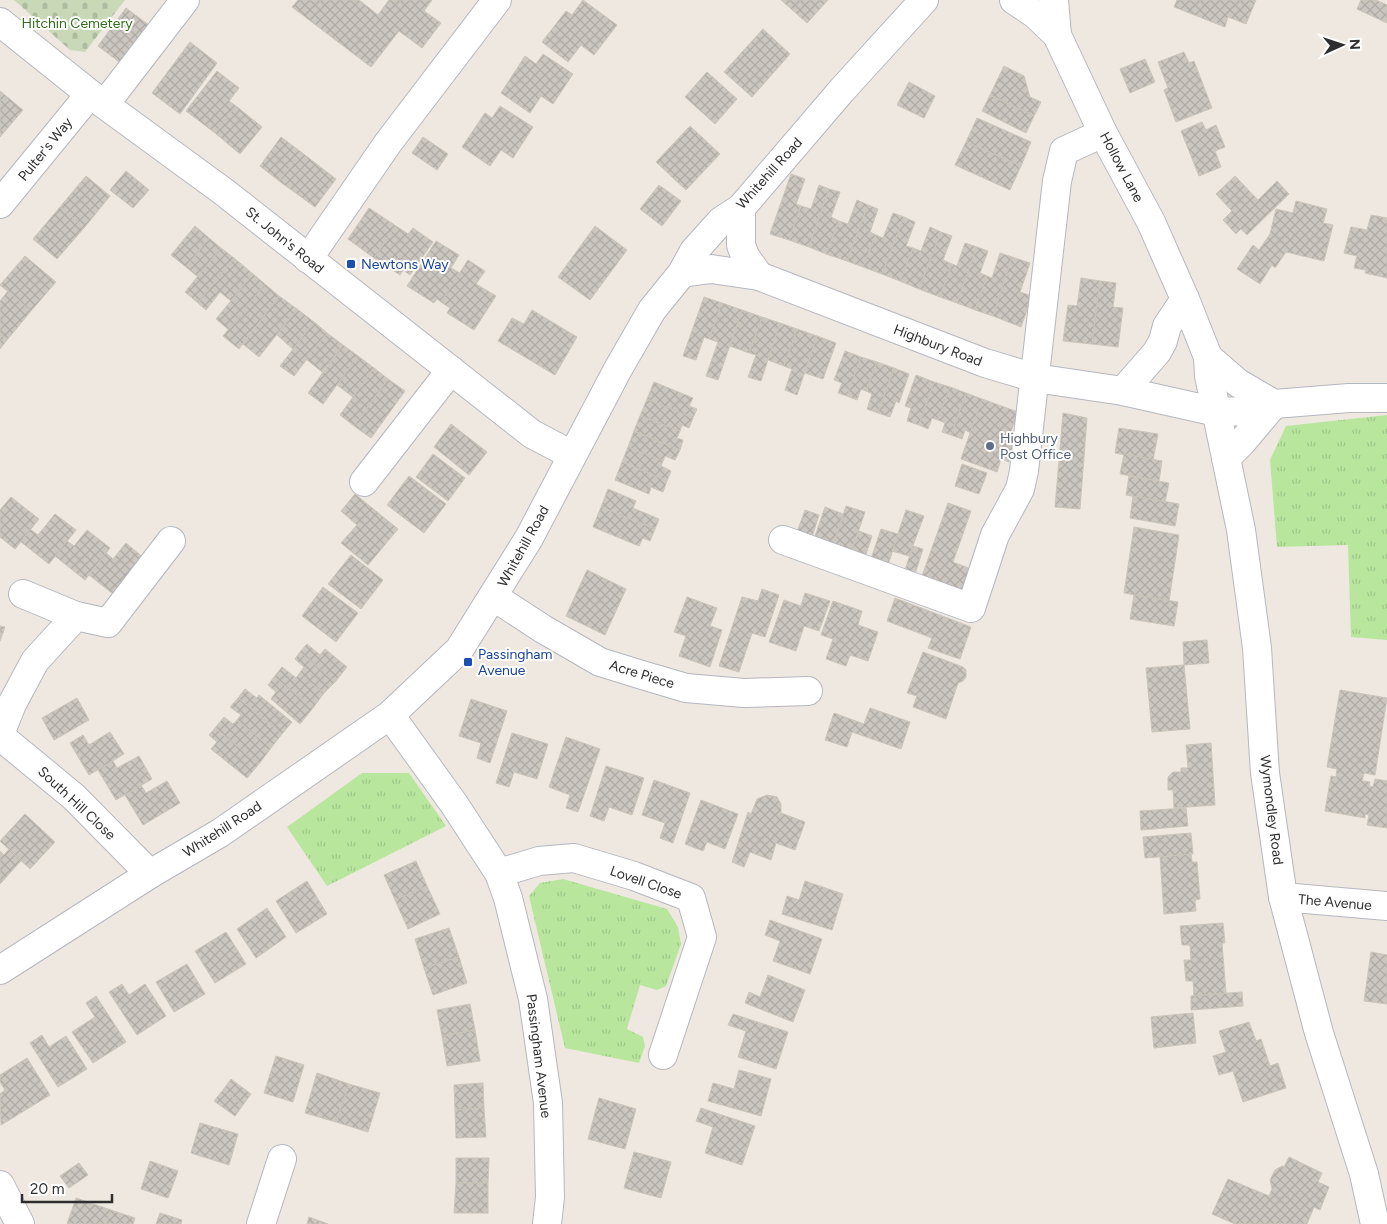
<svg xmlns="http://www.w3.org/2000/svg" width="1387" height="1224" font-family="Figtree,sans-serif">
<defs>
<pattern id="grass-tufts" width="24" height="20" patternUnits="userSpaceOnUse" patternTransform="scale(1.25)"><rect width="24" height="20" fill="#b8e69d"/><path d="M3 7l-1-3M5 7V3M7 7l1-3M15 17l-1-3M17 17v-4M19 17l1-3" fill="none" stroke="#9ec688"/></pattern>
<pattern id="cemetery-stones" width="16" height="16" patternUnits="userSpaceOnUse" patternTransform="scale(1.25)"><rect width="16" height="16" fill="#c9d9b7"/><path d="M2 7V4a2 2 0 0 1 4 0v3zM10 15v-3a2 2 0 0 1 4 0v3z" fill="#adbb9e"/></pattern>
<pattern id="building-cross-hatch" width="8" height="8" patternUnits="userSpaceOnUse" patternTransform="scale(1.25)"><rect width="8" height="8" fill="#cbc6bf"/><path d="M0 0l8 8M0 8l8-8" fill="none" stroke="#afaaa4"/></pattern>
</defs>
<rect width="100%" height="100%" fill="#efe8e0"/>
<g fill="url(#grass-tufts)">
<polygon points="1387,415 1387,640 1351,637 1348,545 1277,547 1270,460 1286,426"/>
<polygon points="362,773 409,773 446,826 327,886 287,827"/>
<polygon points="563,879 667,909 678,927 681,944 666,986 657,990 640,985 627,1029 643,1037 645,1046 639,1063 565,1048 529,896 540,883"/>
</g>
<polygon fill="url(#cemetery-stones)" points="14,0 125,0 85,52 70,50"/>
<g fill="url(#building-cross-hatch)" stroke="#cbc4b9">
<polygon points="298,0 359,0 378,15 389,0 432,0 424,11 441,23 422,48 399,31 371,67 292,7"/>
<polygon points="583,0 617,25 594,55 581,45 568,62 542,42 566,11 572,15"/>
<polygon points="781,0 828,0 807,23"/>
<polygon points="1177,0 1256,0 1246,24 1228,17 1225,27 1174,7"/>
<polygon points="1361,0 1376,0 1387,5 1387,23 1357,9"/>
<polygon points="126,8 154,29 126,67 98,46"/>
<polygon points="763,29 790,54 752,97 724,72"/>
<polygon points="190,42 217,63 180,114 152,93"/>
<polygon points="1184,52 1189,63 1194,61 1212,108 1176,122 1164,90 1168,88 1158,62"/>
<polygon points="543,54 573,74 553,104 541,96 530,113 501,93 525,56 536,64"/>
<polygon points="1145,59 1155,82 1130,93 1120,69"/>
<polygon points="1004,66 1024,76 1030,97 1041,102 1034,116 990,95"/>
<polygon points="217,71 239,88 229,101 236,106 215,133 186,111"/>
<polygon points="707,72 737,99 715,124 685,97"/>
<polygon points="909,82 935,96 924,118 897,105"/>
<polygon points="0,91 23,110 0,137"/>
<polygon points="990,95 1034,116 1026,133 982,111"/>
<polygon points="236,106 262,127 240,154 215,133"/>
<polygon points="500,106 533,127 513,158 501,150 490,166 462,147 485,113 492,118"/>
<polygon points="977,118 1031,142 1021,166 966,142"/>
<polygon points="1202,122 1206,130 1216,125 1225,147 1215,151 1221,167 1199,176 1181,131"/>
<polygon points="690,126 720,154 686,190 656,162"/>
<polygon points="281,137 301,152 279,181 260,166"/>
<polygon points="423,137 448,154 437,170 412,153"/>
<polygon points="966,142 1021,166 1010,190 955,165"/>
<polygon points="301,152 336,179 315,207 279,181"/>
<polygon points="126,171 149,190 133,208 110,190"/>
<polygon points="791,174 805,179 796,204 801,206 789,240 770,234"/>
<polygon points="86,176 110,196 84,228 60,207"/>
<polygon points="1235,176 1258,200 1277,181 1289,194 1247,235 1241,229 1236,234 1223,220 1232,211 1216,194"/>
<polygon points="659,185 681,201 662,226 640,209"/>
<polygon points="819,185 829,189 809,247 789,240 801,206 811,209"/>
<polygon points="829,189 840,192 831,217 839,221 826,254 809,247"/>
<polygon points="857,200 868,205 847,261 826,254 839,221 848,224"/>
<polygon points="1296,201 1327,209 1323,223 1333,225 1324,261 1286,252 1275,268 1272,265 1260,284 1237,269 1253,245 1259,250 1270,234 1276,209 1293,213"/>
<polygon points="868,205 878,209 870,232 876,235 863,267 847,261"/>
<polygon points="60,207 84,228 57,259 33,239"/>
<polygon points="369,208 396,226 374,258 348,239"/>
<polygon points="893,213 904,217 882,274 863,267 876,235 883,238"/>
<polygon points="1371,215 1387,218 1387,278 1365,273 1366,270 1354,268 1357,256 1344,253 1351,227 1367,230"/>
<polygon points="904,217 915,222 906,246 913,248 900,281 882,274"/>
<polygon points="195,226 209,238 186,267 171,255"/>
<polygon points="396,226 408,234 413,228 433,242 410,275 403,270 400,275 374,258"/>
<polygon points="595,226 627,250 590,300 558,277"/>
<polygon points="930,227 941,232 919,289 900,281 913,248 921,251"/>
<polygon points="941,232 952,236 943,260 952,264 940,297 919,289"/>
<polygon points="209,238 221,248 198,277 186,267"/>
<polygon points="436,241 459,255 451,268 460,273 441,302 437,299 434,303 407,286"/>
<polygon points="965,243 977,247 957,303 940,297 952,264 957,266"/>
<polygon points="977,247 988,251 980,273 987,276 975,310 957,303"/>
<polygon points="221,248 234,258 198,303 185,292"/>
<polygon points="1000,253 1012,257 993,316 975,310 987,276 992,278"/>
<polygon points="25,256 56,282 31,311 0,285"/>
<polygon points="1012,257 1030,263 1020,292 1032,296 1021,327 993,316"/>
<polygon points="234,258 253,274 231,301 220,292 206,310 198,303"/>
<polygon points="468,260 485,271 476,284 496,296 474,330 447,313 450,308 441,302"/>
<polygon points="253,274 265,284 229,330 216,319"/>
<polygon points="1081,278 1100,281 1092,344 1063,341 1068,305 1077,306"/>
<polygon points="1100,281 1116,283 1113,307 1123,308 1118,347 1092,344"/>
<polygon points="265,284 279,296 239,349 223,336"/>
<polygon points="8,291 31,311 7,340 0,334 0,301"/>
<polygon points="279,296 297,309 259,357 243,344"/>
<polygon points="704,297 722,303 709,339 704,337 696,360 683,356"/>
<polygon points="722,303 742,310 718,380 706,376 718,342 709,339"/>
<polygon points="297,309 314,322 293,349 277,335"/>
<polygon points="532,310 577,337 555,375 498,341 512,318 524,324"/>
<polygon points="742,310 762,317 749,353 730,346"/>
<polygon points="762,317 780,323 761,381 748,377 756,355 749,353"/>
<polygon points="314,322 327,333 294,376 280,366"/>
<polygon points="780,323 797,329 784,366 768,360"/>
<polygon points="797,329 817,336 797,395 785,390 792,369 784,366"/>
<polygon points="327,333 343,345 322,372 306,359"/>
<polygon points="0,334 7,340 0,349"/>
<polygon points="817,336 836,343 823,379 805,373"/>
<polygon points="343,345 358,356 323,404 308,393"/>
<polygon points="845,351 861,357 847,396 838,393 842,383 834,380"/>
<polygon points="358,356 374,368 353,397 337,385"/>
<polygon points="861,357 877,362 866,391 861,389 857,400 847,396"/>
<polygon points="877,362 894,368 878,413 867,409 872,394 866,391"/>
<polygon points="374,368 388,379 354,426 340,415"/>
<polygon points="894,368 909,374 899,403 896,401 890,417 878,413"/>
<polygon points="916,375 934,382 919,425 907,421 911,408 905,406"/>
<polygon points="388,379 405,391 371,438 354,426"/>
<polygon points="654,382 693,398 689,406 697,409 693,418 647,399"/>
<polygon points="934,382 950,387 938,420 932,418 928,429 919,425"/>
<polygon points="950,387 966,393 951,435 942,432 945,423 938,420"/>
<polygon points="966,393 982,399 971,433 965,430 962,439 951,435"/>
<polygon points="647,399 693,418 689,428 682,425 680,431 640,416"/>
<polygon points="982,399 1018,412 1011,431 1019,433 1009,462 1001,459 997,472 961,459"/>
<polygon points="1063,413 1087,418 1080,509 1055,507"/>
<polygon points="640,416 680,431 677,438 683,440 680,450 634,431"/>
<polygon points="451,424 487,452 469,475 434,447"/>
<polygon points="1119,428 1158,434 1153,460 1115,453"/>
<polygon points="634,431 680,450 675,460 665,456 663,461 628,447"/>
<polygon points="628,447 663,461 661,466 671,471 667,481 622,462"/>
<polygon points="433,454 465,478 448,501 416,477"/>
<polygon points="1124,454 1162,461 1159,481 1120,474"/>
<polygon points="622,462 667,481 663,492 651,487 649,494 615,480"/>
<polygon points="962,464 987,473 979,494 955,486"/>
<polygon points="409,476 446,504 424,533 387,505"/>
<polygon points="1129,476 1169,483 1165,502 1126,495"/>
<polygon points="608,489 636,501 633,508 659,519 655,529 601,507"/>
<polygon points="355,494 398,529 368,565 341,543 357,525 341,511"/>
<polygon points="1133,496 1179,504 1175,526 1130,518"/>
<polygon points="11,497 39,519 15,549 0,537 0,510"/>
<polygon points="948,503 971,511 953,562 976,571 969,593 922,576"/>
<polygon points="846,506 865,512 851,552 833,546"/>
<polygon points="601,507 655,529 650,541 643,538 639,546 593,527"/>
<polygon points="825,507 843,514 833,546 814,539"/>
<polygon points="805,510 819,515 812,537 797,532"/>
<polygon points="906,510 924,516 909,556 892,551"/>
<polygon points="55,514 76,530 49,564 21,542 30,529 38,535"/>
<polygon points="1134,527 1179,535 1169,601 1124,593"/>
<polygon points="881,529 898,534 888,565 871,559"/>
<polygon points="87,530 110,548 85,580 55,556 67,541 74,546"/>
<polygon points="859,531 872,536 865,557 851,552"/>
<polygon points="126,543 146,560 117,597 89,575 106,553 113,559"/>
<polygon points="913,546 923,549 915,574 905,570"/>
<polygon points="351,555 383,580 361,609 328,584"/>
<polygon points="587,570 626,589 605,635 566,616"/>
<polygon points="323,587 358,613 336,642 302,616"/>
<polygon points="762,589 779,595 765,637 752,633 739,672 719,666 742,597 758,601"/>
<polygon points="805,593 830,601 819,631 804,626 796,651 769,642 784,600 801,606"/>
<polygon points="1134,595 1178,602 1174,626 1130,619"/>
<polygon points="687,597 717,608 710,626 722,630 710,667 679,656 686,636 674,632"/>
<polygon points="895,598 971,627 960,659 928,648 932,638 887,621"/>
<polygon points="833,601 862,611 858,625 878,632 868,661 850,655 846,666 826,659 833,639 821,635"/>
<polygon points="0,626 5,627 0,641"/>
<polygon points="1207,640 1209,663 1184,665 1183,642"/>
<polygon points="307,644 320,655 325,649 347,667 335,682 300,652"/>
<polygon points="300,652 335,682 324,693 299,674 304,667 295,659"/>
<polygon points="923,652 963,667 966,670 966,677 963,681 958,683 946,719 913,707 917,696 907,693"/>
<polygon points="1184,665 1190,729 1152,732 1146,668"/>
<polygon points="282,667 296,678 299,674 324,693 313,708 274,677"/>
<polygon points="274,677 313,708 300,724 271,699 276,692 268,685"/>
<polygon points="245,689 257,698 259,695 292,722 282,734 238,698"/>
<polygon points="1340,690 1387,698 1375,775 1364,773 1362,781 1370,782 1369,786 1373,787 1375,779 1387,781 1387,828 1367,825 1369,815 1365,814 1365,818 1325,811 1331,776 1336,777 1337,769 1327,767"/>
<polygon points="77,698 89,720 54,740 42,718"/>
<polygon points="238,698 282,734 271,748 237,720 241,715 230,707"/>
<polygon points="471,699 507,711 490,763 477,758 481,743 459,736"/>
<polygon points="870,708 910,722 901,749 852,732 847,747 825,740 834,713 864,724"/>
<polygon points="224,717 233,724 237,720 271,748 259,764 215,728"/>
<polygon points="215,728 259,764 247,778 211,749 217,742 209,735"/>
<polygon points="110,732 124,754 89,775 70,743 83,735 89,745"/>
<polygon points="512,733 548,744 537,779 514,772 509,787 496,783"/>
<polygon points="566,737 600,749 578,812 566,808 570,795 549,787"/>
<polygon points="1211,743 1215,805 1174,808 1173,790 1168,790 1168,777 1173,772 1181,772 1181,768 1188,768 1186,745"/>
<polygon points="139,756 152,779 116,800 98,770 113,761 117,768"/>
<polygon points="606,766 644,778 632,815 609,807 604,821 590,816"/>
<polygon points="654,780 690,793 673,843 660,838 665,823 642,815"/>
<polygon points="167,781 180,803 143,825 125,795 141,785 146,793"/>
<polygon points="767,795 777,797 781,804 781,813 805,822 795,850 776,843 771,860 750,852 744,867 732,862 748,812 751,814 757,799"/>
<polygon points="701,800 738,814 725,849 707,842 703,851 685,844"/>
<polygon points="1186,808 1188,826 1141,830 1140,811"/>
<polygon points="25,814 55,842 30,869 0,841"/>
<polygon points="1191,833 1193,854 1145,858 1143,837"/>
<polygon points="9,849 21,861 0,884 0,851 4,855"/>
<polygon points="1191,854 1192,862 1197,862 1200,899 1195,900 1196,911 1164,914 1160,857"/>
<polygon points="416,861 427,886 395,900 384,875"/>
<polygon points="307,881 327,914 296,933 276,901"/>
<polygon points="805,881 843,894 832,930 782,914 787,896 799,900"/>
<polygon points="427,886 440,914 408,929 395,900"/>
<polygon points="267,908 286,937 256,958 237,929"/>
<polygon points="770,920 822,939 810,974 773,961 780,941 765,935"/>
<polygon points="1223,923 1225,943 1222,943 1226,993 1194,996 1193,981 1186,981 1184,960 1191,960 1190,945 1182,945 1180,926"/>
<polygon points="449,928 459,957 424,968 415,939"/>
<polygon points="226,932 246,964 215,983 195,951"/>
<polygon points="1371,952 1387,955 1387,1004 1364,1001"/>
<polygon points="459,957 467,983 433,995 424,968"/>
<polygon points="187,964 205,994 174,1012 156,982"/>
<polygon points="768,975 805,990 793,1022 745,1003 749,992 760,997"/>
<polygon points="122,984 129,995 145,984 166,1016 137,1035 109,992"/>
<polygon points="1242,992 1243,1006 1191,1010 1191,996"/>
<polygon points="96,996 126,1042 93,1063 72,1032 95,1017 86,1003"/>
<polygon points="470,1004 475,1030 442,1036 437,1010"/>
<polygon points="1193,1013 1196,1043 1154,1048 1151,1017"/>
<polygon points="733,1014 788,1032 776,1069 738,1057 746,1031 728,1025"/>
<polygon points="1249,1022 1256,1041 1261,1039 1270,1066 1278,1063 1286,1088 1243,1102 1233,1071 1219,1075 1213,1056 1226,1052 1219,1031"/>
<polygon points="475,1030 480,1061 447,1066 442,1036"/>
<polygon points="42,1035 49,1047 66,1036 87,1069 58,1087 30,1043"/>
<polygon points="276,1056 304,1065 293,1102 264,1093"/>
<polygon points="27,1058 50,1095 1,1125 0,1094 5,1090 0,1082 0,1075"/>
<polygon points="739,1070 771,1079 761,1116 708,1101 713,1083 734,1089"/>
<polygon points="317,1073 349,1084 336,1122 305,1113"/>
<polygon points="231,1079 251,1094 243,1105 223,1090"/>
<polygon points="483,1083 484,1108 455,1110 454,1085"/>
<polygon points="349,1084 380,1093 368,1132 336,1122"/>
<polygon points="223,1090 243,1105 235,1116 214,1101"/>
<polygon points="599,1098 636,1109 625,1149 588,1139"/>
<polygon points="484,1108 486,1137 456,1138 455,1110"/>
<polygon points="701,1108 755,1126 742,1165 705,1153 713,1127 696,1121"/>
<polygon points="200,1123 238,1134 229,1165 191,1153"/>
<polygon points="634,1152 671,1162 661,1198 624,1188"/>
<polygon points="1289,1157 1322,1173 1318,1182 1329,1187 1320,1210 1314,1207 1307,1224 1235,1224 1212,1214 1228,1179 1269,1196 1272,1189 1270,1180 1275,1170 1282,1166 1284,1167"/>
<polygon points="456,1158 489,1158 488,1183 456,1183"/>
<polygon points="150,1161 178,1171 168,1198 141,1189"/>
<polygon points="79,1163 88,1175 69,1188 60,1176"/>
<polygon points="456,1183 488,1183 488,1213 454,1213"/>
<polygon points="76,1198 111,1210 106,1224 67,1224"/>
<polygon points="111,1210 135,1218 133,1224 106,1224"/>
<polygon points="160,1213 182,1220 181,1224 156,1224"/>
<polygon points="309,1217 328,1224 307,1224"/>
</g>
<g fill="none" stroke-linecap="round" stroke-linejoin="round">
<defs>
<g id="minor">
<polyline points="1014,0 1035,14 1057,35"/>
<polyline points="1054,0 1057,35 1103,133 1151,222 1185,299 1208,357 1209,376 1241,530 1257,648 1265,773 1283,897 1319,1033 1364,1174 1375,1224"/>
<polyline points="0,22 90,94 224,192 532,434 572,455"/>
<polyline points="105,104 185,0"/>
<polyline points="0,204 90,94"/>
<polyline points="741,208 741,245 745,256 759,276"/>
<polyline points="308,259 388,143 497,0"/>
<polyline points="682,273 711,269 759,276 985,363 1035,378 1123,391 1217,412 1248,411 1274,404 1349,398 1387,398"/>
<polyline points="1208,357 1238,383 1274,404"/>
<polyline points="1123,391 1157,352 1163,341 1167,326 1185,299"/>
<polyline points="1226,458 1242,442 1274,404"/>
<polyline points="364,482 451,370"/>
<polyline points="783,540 971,608 995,535 1020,489 1024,471 1057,181 1064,151 1103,133"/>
<polyline points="494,597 543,629 600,662 642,675 686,688 744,693 808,691"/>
<polyline points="76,616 108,623 171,541"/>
<polyline points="390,715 454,804 499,873 508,898 533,999 548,1103 550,1197 547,1224"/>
<polyline points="0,734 12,704 35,661 76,616 23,594"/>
<polyline points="0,736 74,797 150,874"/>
<polyline points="499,873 539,861 574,858 634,876 691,898 702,937 663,1055"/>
<polyline points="1283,897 1387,906"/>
<polyline points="0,970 150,874 220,833 390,715 459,650 529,538 618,369 652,310 682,273 694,251 721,221 741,208 842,90 924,0"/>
<polyline points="0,1185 20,1224"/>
<polyline points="261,1224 282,1159"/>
</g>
</defs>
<use href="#minor" stroke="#b4b7c1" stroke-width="30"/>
<use href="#minor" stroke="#fff" stroke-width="28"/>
</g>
<g fill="#1a4fb4" stroke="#fff" stroke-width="2">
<rect x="346" y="259" width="10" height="10" rx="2.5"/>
<rect x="463" y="657" width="10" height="10" rx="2.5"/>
</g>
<circle fill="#5c6f8a" stroke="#fff" stroke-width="2" cx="990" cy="446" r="5"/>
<g text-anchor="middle" stroke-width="4" stroke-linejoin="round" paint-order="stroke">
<g font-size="14" fill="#2f6e1a" stroke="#fff">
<text x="77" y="28">Hitchin Cemetery</text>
</g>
<g font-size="14" fill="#2e2e2e" stroke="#fff">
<text transform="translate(45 149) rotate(-51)" y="5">Pulter's Way</text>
<text transform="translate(1122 167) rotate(62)" y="5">Hollow Lane</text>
<text transform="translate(769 173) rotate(-48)" y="5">Whitehill Road</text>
<text transform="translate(285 240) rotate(39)" y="5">St. John's Road</text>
<text transform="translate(938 345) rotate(21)" y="5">Highbury Road</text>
<text transform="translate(523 546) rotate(-61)" y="5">Whitehill Road</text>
<text transform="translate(642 674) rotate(17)" y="5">Acre Piece</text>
<text transform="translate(77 803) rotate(43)" y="5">South Hill Close</text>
<text transform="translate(1272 810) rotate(83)" y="5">Wymondley Road</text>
<text transform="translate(222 829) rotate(-33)" y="5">Whitehill Road</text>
<text transform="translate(646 882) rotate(19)" y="5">Lovell Close</text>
<text transform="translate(1335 902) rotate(5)" y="5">The Avenue</text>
<text transform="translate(539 1056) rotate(83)" y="5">Passingham Avenue</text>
</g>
<g font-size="14" fill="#164399" stroke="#fff" text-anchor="start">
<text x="361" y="269">Newtons Way</text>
<text x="478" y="659">Passingham<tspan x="478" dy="16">Avenue</tspan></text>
</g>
<g font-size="14" fill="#4e5e75" stroke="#fff" text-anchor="start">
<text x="1000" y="443">Highbury<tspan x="1000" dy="16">Post Office</tspan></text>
</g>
</g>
<g transform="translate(1342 45) rotate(87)" stroke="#ffffff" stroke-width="4" paint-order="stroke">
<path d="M0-4L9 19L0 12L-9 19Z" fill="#2e2e2e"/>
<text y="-8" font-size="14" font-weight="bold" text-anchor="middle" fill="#2e2e2e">N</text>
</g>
<path d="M22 1194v8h90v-8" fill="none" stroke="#2e2e2e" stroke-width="2.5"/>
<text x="30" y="1194" font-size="15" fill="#2e2e2e" stroke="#ffffff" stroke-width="4" paint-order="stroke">20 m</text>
</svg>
